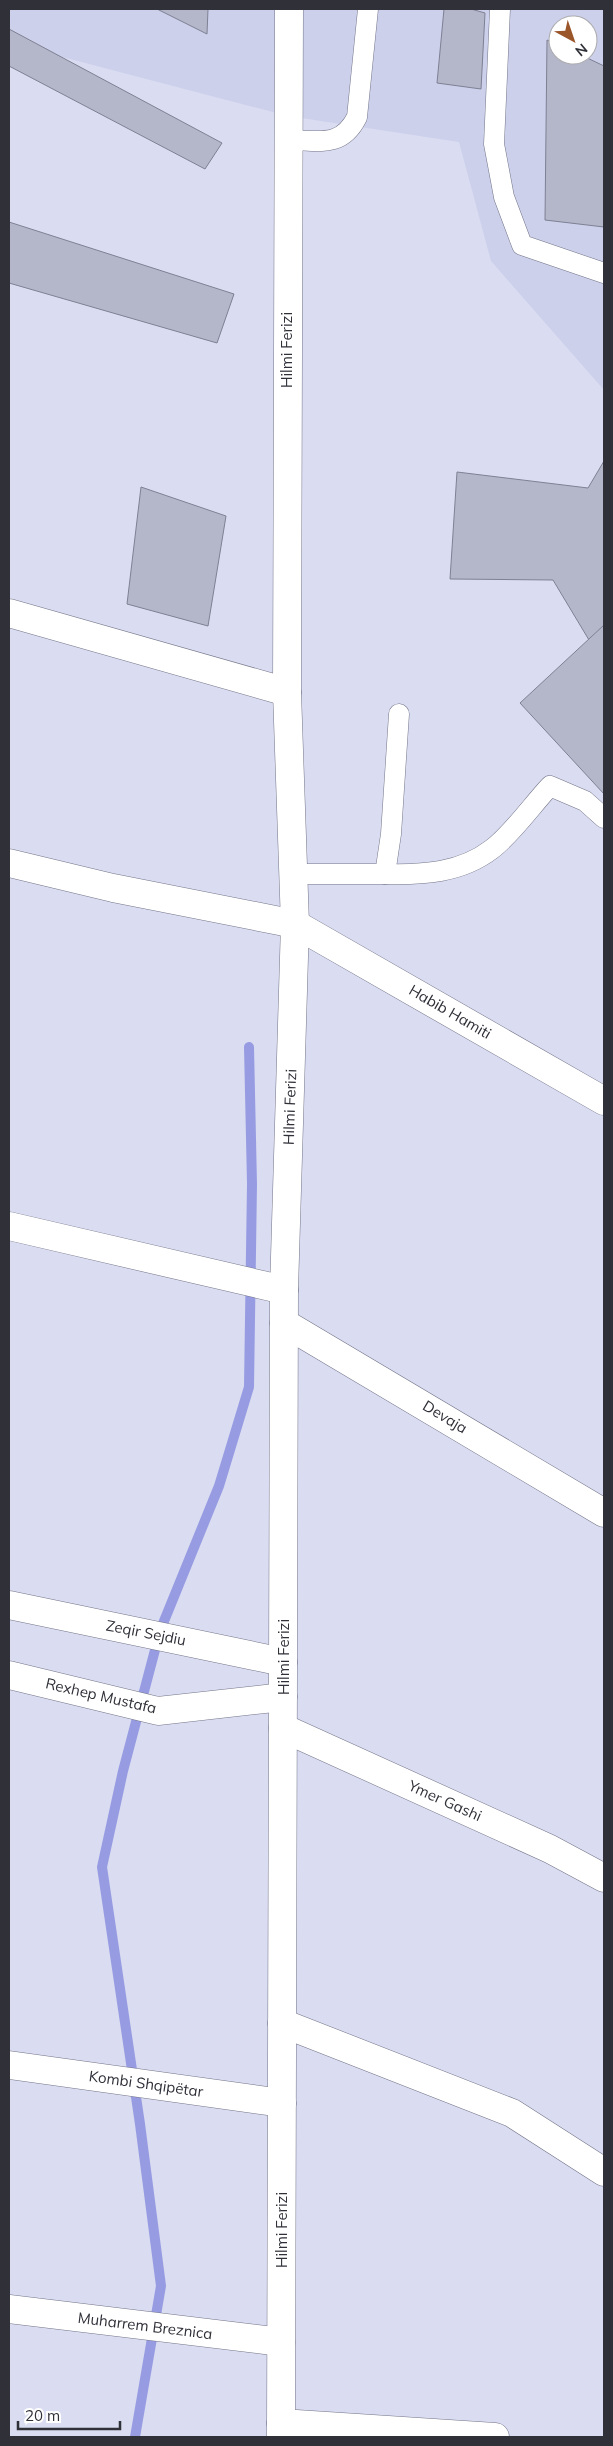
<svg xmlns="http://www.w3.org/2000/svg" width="613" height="2446" font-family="Mulish,sans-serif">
<rect width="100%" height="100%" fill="#dadcf1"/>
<path fill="#ccd0eb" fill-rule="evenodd" d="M9,9H604V390L491,261L459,142L288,116L9,43ZM558,25H588V55H558Z"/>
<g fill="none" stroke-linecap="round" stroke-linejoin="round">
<polyline stroke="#979ce2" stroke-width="10" points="135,2437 161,2286 140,2124 102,1867 123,1771 160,1631 219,1486 249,1387 252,1184 249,1047"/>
</g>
<g fill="#b4b6ca" stroke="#7e8093">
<polygon points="157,9 208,9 207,34"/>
<polygon points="444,9 471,9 485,13 481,89 437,83"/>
<polygon points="9,29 222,143 205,169 9,66"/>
<polygon points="547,40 558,45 558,55 581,55 604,66 604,227 545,220"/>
<polygon points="9,222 234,294 217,343 9,283"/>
<polygon points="604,461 604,633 592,645 553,580 450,579 457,472 588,488"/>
<polygon points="141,487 226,516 208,626 127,604"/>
<polygon points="604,625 604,794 520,703"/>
</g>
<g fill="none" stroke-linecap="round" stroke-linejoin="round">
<defs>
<g id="lane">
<polyline points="500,9 494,144 504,197 522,245 604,273"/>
<path d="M287,140C318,140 341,149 357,117L368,9"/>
<polyline points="294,874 385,874 391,834 399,714"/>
<path d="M385,874C423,875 461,873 492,849C512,834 533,804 550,786L585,801L604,818"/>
</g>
<g id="street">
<polyline points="9,613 287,692"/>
<polyline points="9,863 113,888 295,924 604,1101"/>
<polyline points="9,1226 284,1290"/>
<polyline points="284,1323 604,1513"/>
<polyline points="9,1605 283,1662"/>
<polyline points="9,1675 158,1711 283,1697"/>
<polyline points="283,1728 550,1849 604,1878"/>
<polyline points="282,2023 512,2113 604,2172"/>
<polyline points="9,2065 282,2103"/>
<polyline points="9,2309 281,2342"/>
<polyline points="281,2423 495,2437"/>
</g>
<polyline id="secondary" points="281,2437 284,1290 295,924 287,692 289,9"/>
</defs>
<use href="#lane" stroke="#737588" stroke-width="21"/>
<use href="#street" stroke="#737588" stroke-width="29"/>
<use href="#secondary" stroke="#737588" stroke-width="29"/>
<use href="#lane" stroke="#fff" stroke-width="20"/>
<use href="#street" stroke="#fff" stroke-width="28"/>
<use href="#secondary" stroke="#fff" stroke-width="28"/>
</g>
<g text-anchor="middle" stroke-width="4.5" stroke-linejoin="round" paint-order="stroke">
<g font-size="15" fill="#2f3038" stroke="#fff">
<text transform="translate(287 350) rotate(-90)" y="5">Hilmi Ferizi</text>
<text transform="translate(450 1012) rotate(30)" y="5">Habib Hamiti</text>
<text transform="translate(290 1107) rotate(-88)" y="5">Hilmi Ferizi</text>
<text transform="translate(445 1417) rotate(31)" y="5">Devaja</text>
<text transform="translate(146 1633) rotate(11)" y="5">Zeqir Sejdiu</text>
<text transform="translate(284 1657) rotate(-90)" y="5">Hilmi Ferizi</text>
<text transform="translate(101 1696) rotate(13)" y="5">Rexhep Mustafa</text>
<text transform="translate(445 1801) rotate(24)" y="5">Ymer Gashi</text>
<text transform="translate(146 2084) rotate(8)" y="5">Kombi Shqipëtar</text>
<text transform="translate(282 2230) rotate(-90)" y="5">Hilmi Ferizi</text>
<text transform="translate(145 2326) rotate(7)" y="5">Muharrem Breznica</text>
</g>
</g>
<rect width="613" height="2446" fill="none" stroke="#2f3038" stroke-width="20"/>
<g transform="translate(573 40) rotate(140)"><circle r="24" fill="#ffffff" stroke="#acacaf"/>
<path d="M0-4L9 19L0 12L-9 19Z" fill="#9a5529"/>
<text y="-8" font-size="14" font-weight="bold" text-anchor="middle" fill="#2f3038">N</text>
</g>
<path d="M18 2421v8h102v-8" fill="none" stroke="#2f3038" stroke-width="2.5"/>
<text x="25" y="2421" font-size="15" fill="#2f3038" stroke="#ffffff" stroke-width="4" paint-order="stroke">20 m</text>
</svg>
